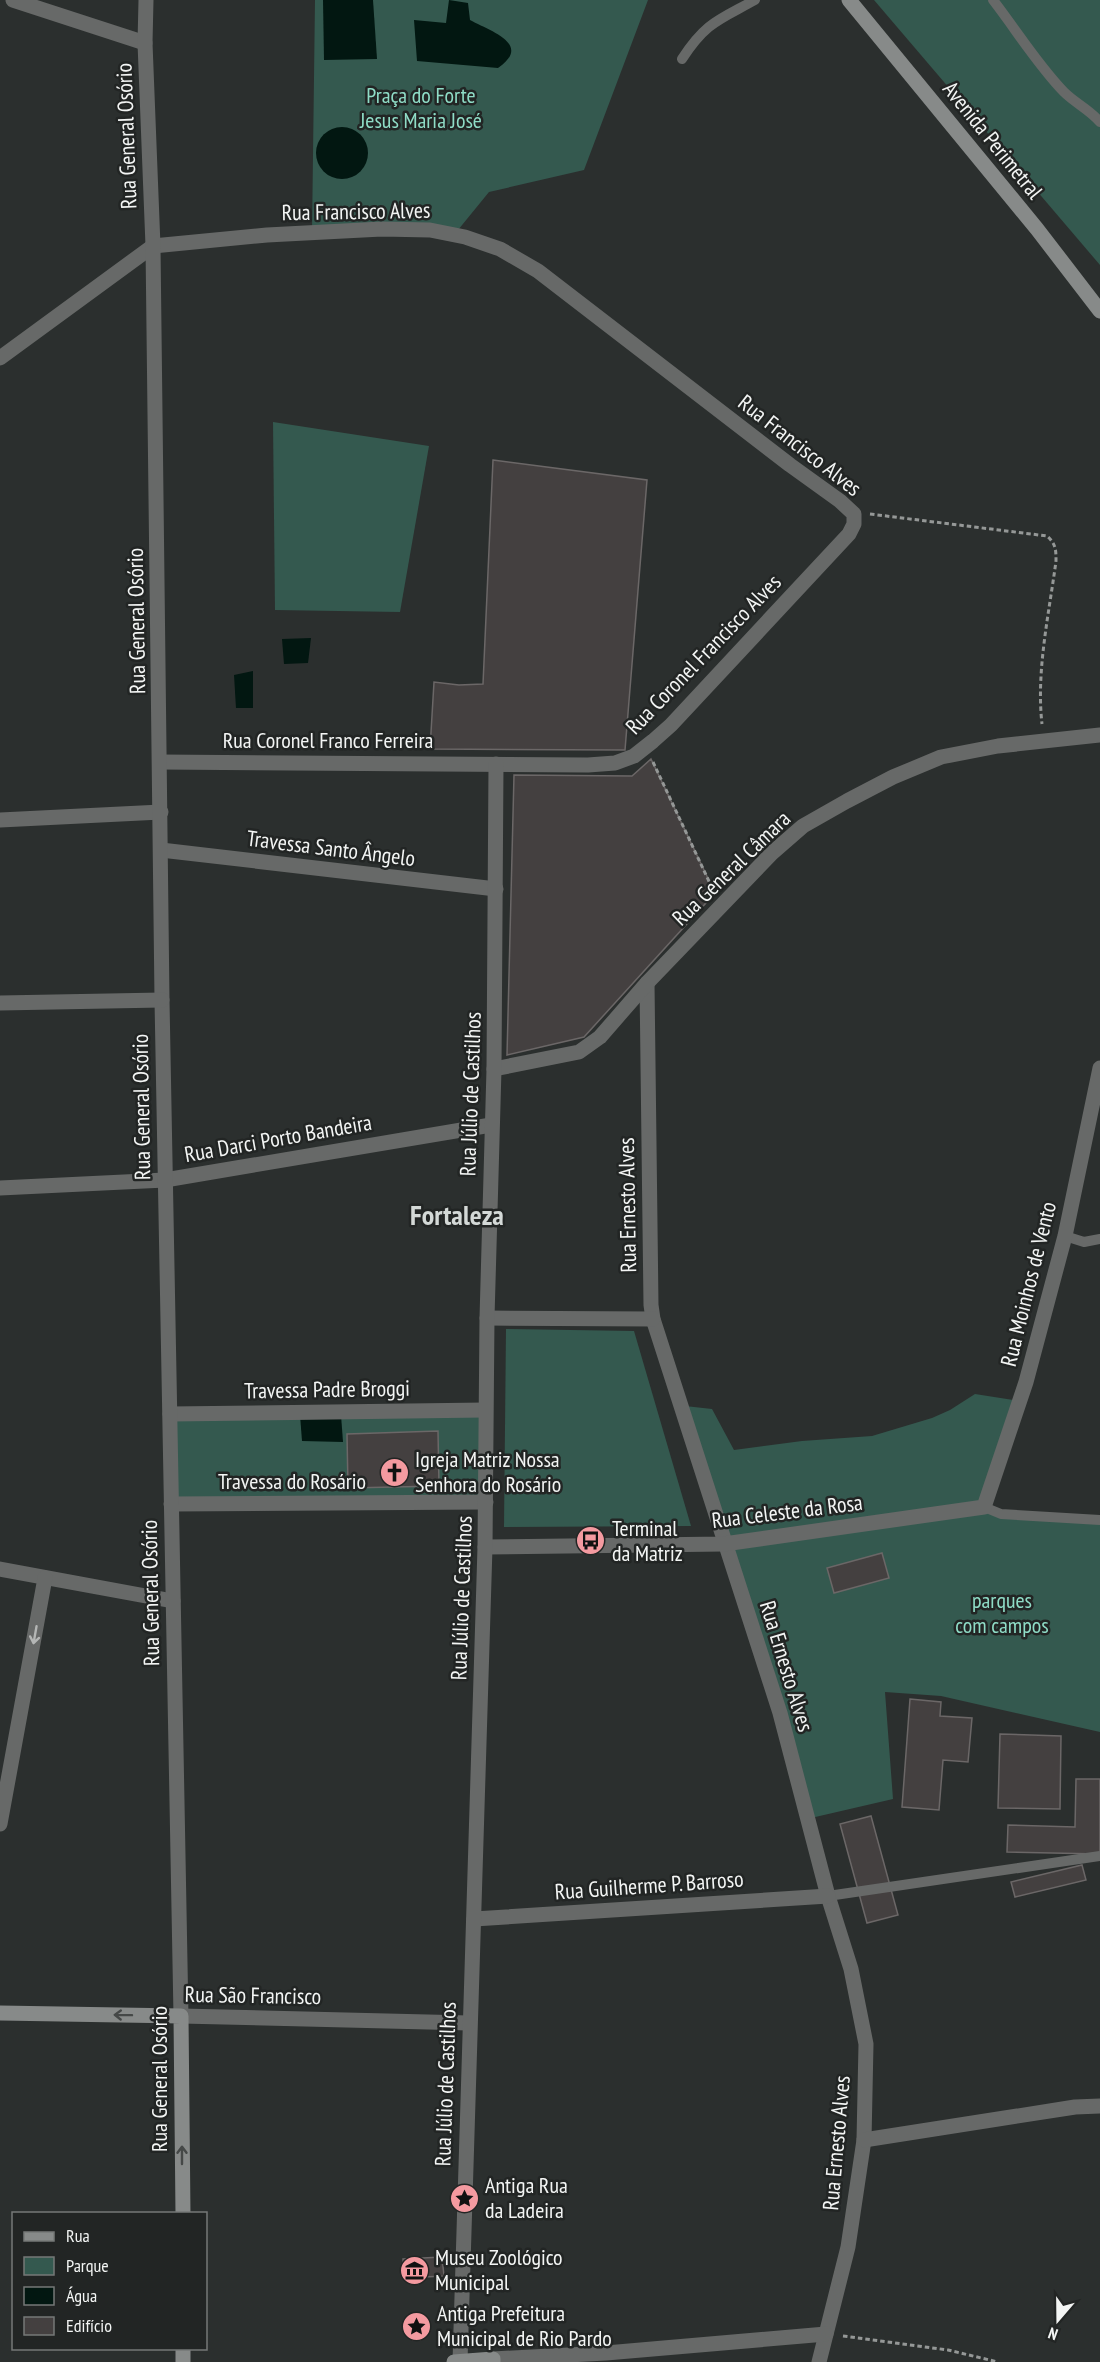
<svg xmlns="http://www.w3.org/2000/svg" width="1100" height="2362" font-family="'PT Sans Narrow',sans-serif">
<rect width="100%" height="100%" fill="#2b2f2e"/>
<g fill="#34594f">
<polygon points="315,0 648,0 584,170 489,192 458,230 312,232"/>
<polygon points="874,0 1100,0 1100,265"/>
<polygon points="273,422 429,446 400,612 275,610"/>
<polygon points="506,1329 634,1331 691,1526 504,1527"/>
<polygon points="975,1394 1020,1401 983,1505 725,1542 685,1406 712,1409 734,1450 802,1441 872,1436 932,1418 950,1410"/>
<polygon points="484,1412 485,1501 174,1501 171,1415"/>
<polygon points="985,1511 1100,1522 1100,1732 941,1696 885,1692 893,1799 811,1818 729,1546"/>
</g>
<g fill="#021711">
<polygon points="323,0 373,0 377,59 324,60"/>
<path d="M449,0L468,3L470,20C490,31 533,44 498,68L417,61L414,20L446,23Z"/>
<circle cx="342" cy="153" r="26"/>
<polygon points="311,638 308,663 284,664 282,639"/>
<polygon points="253,671 253,708 236,708 234,675"/>
<polygon points="300,1415 341,1415 343,1442 302,1441"/>
</g>
<g fill="#444040" stroke="#6b6767" stroke-width="1.5">
<polygon points="493,460 647,480 625,750 430,749 434,682 459,685 483,684"/>
<polygon points="651,759 715,893 584,1037 507,1055 514,775 632,776"/>
<polygon points="438,1431 439,1486 348,1488 347,1434"/>
<polygon points="882,1553 889,1578 834,1593 827,1568"/>
<polygon points="910,1699 941,1702 940,1716 972,1718 968,1762 943,1760 939,1810 902,1807"/>
<polygon points="1000,1734 1061,1736 1060,1809 998,1808"/>
<polygon points="1076,1779 1100,1779 1100,1854 1007,1852 1008,1825 1075,1827"/>
<polygon points="871,1816 898,1915 867,1923 840,1824"/>
<polygon points="1082,1865 1086,1880 1015,1897 1011,1882"/>
<polygon points="442,2257 444,2276 404,2278 403,2259"/>
</g>
<g fill="none" stroke-linecap="round" stroke-linejoin="round">
<g stroke="#959897" stroke-width="3" stroke-dasharray="4.5 3" stroke-linecap="butt">
<path d="M870,514L1047,536C1056,544 1056,550 1056,561C1049,614 1036,671 1042,724"/>
<polyline points="653,762 714,892"/>
<polyline points="843,2336 948,2350 998,2362"/>
</g>
<g stroke="#676968" stroke-width="10">
<path d="M993,0C1017,31 1037,64 1064,92C1075,103 1090,110 1100,122"/>
<path d="M682,59C706,22 719,20 755,0"/>
<polyline points="1065,1236 1084,1242 1100,1239"/>
<polyline points="984,1507 1001,1514 1100,1520"/>
<polyline points="828,1896 1100,1856"/>
</g>
<g stroke="#676968" stroke-width="15">
<polyline points="13,0 145,43"/>
<polyline points="0,358 153,246 267,235 382,229 430,230 465,237 500,249 538,271 790,465 840,501 854,514 854,524 849,534 671,725 653,741 634,756 615,763 588,765 160,762"/>
<polyline points="0,820 161,812"/>
<polyline points="161,850 496,889"/>
<polyline points="647,983 651,1305 653,1319 780,1713 828,1896 851,1969 866,2044 864,2140 848,2247 819,2362"/>
<polyline points="494,1069 579,1052 600,1037 647,983 772,853 803,826 847,801 893,777 941,757 998,746 1100,735"/>
<polyline points="0,1188 165,1180 491,1125"/>
<polyline points="487,1318 653,1319"/>
<polyline points="170,1414 485,1410"/>
<polyline points="171,1504 486,1502"/>
<polyline points="485,1547 724,1544 984,1507 1026,1382 1065,1236 1100,1068"/>
<polyline points="0,1569 173,1601"/>
<polyline points="0,1824 45,1578"/>
<polyline points="474,1919 828,1896"/>
<polyline points="181,2016 469,2023"/>
<polyline points="864,2140 1075,2107 1100,2106"/>
<polyline points="493,2359 606,2353 826,2334"/>
<polyline points="460,2362 485,1547 487,1318 494,1069 496,764"/>
</g>
<g stroke="#676968" stroke-width="15">
<polyline points="146,0 145,43 153,246 162,1000 181,2016"/>
<polyline points="0,1003 162,1000"/>
</g>
<g stroke="#878a89" stroke-width="15">
<polyline points="849,0 1037,229 1100,311"/>
<polyline points="0,2013 181,2016 183,2214"/>
<polyline points="183,2348 183,2362"/>
<polyline points="454,2362 493,2359 493,2362"/>
</g>
</g>
<defs><path id="oneway-shaft" d="M-6 0H5M1.5-3L5.5 0L1.5 3" fill="none" stroke-width="1.6" stroke-linecap="round" stroke-linejoin="round" transform="scale(1.5)"/></defs>
<use stroke="#b4b6b5" href="#oneway-shaft" transform="translate(35 1635) rotate(100)"/>
<g stroke="#454847">
<use href="#oneway-shaft" transform="translate(123 2015) rotate(-179)"/>
<use href="#oneway-shaft" transform="translate(182 2155) rotate(-90)"/>
</g>
<defs>
<symbol id="church-disc" viewBox="-11 -11 22 22"><circle r="9.5" fill="#f49aa0" stroke="#222524"/><path d="M-1.2-6h2.4v3.5h3.3v2.4h-3.3V6h-2.4V-.1h-3.3v-2.4h3.3Z" fill="#111"/></symbol>
<symbol id="bus-disc" viewBox="-11 -11 22 22"><circle r="9.5" fill="#f49aa0" stroke="#222524"/><path d="M-5-6H5V4H4V6H2V4H-2V6H-4V4H-5ZM-3.5-4V0h7V-4ZM-3.5 1.2v1.5H-2V1.2ZM2 1.2v1.5H3.5V1.2Z" fill="#111"/></symbol>
<symbol id="sight-disc" viewBox="-11 -11 22 22"><circle r="9.5" fill="#f49aa0" stroke="#222524"/><path d="M0-6L1.8-2.2L6-1.7L2.9 1.2L3.7 5.4L0 3.3L-3.7 5.4L-2.9 1.2L-6-1.7L-1.8-2.2Z" fill="#111"/></symbol>
<symbol id="museum-disc" viewBox="-11 -11 22 22"><circle r="9.5" fill="#f49aa0" stroke="#222524"/><path d="M0-6L6-3V-2H-6V-3ZM-5-1h2V3h-2ZM-1-1h2V3h-2ZM3-1h2V3H3ZM-6 4H6V6H-6Z" fill="#111"/></symbol>
</defs>
<g fill-rule="evenodd">
<use href="#church-disc" x="378" y="1456" width="33" height="33"/>
<use href="#bus-disc" x="574" y="1524" width="33" height="33"/>
<use href="#sight-disc" x="448" y="2182" width="33" height="33"/>
<use href="#museum-disc" x="398" y="2254" width="33" height="33"/>
<use href="#sight-disc" x="400" y="2310" width="33" height="33"/>
</g>
<g text-anchor="middle" stroke-width="5" stroke-linejoin="round" paint-order="stroke">
<g font-size="22" fill="#8fddc7" stroke="#222524">
<text x="421" y="103">Praça do Forte<tspan x="421" dy="25">Jesus Maria José</tspan></text>
<text x="1002" y="1608">parques<tspan x="1002" dy="25">com campos</tspan></text>
</g>
<g font-size="22" fill="#f3f5f4" stroke="#222524">
<text transform="translate(126 136) rotate(-92)" y="8">Rua General Osório</text>
<text transform="translate(993 140) rotate(51)" y="8">Avenida Perimetral</text>
<text transform="translate(356 211) rotate(-1)" y="8">Rua Francisco Alves</text>
<text transform="translate(800 445) rotate(38)" y="8">Rua Francisco Alves</text>
<text transform="translate(136 621) rotate(-91)" y="8">Rua General Osório</text>
<text transform="translate(703 654) rotate(-46)" y="8">Rua Coronel Francisco Alves</text>
<text x="328" y="748">Rua Coronel Franco Ferreira</text>
<text transform="translate(331 848) rotate(7)" y="8">Travessa Santo Ângelo</text>
<text transform="translate(731 868) rotate(-44)" y="8">Rua General Câmara</text>
<text transform="translate(470 1094) rotate(-88)" y="8">Rua Júlio de Castilhos</text>
<text transform="translate(141 1107) rotate(-91)" y="8">Rua General Osório</text>
<text transform="translate(278 1138) rotate(-10)" y="8">Rua Darci Porto Bandeira</text>
<text transform="translate(627 1205) rotate(-91)" y="8">Rua Ernesto Alves</text>
<text transform="translate(1028 1284) rotate(-76)" y="8">Rua Moinhos de Vento</text>
<text transform="translate(327 1389) rotate(-1)" y="8">Travessa Padre Broggi</text>
<text x="292" y="1489">Travessa do Rosário</text>
<text transform="translate(787 1511) rotate(-7)" y="8">Rua Celeste da Rosa</text>
<text transform="translate(150 1593) rotate(-91)" y="8">Rua General Osório</text>
<text transform="translate(461 1598) rotate(-88)" y="8">Rua Júlio de Castilhos</text>
<text transform="translate(787 1666) rotate(73)" y="8">Rua Ernesto Alves</text>
<text transform="translate(649 1885) rotate(-4)" y="8">Rua Guilherme P. Barroso</text>
<text transform="translate(253 1995) rotate(1)" y="8">Rua São Francisco</text>
<text transform="translate(159 2079) rotate(-90)" y="8">Rua General Osório</text>
<text transform="translate(445 2084) rotate(-88)" y="8">Rua Júlio de Castilhos</text>
<text transform="translate(836 2143) rotate(-85)" y="8">Rua Ernesto Alves</text>
</g>
<g font-size="22" fill="#f3f5f4" stroke="#222524" text-anchor="start">
<text x="415" y="1467">Igreja Matriz Nossa<tspan x="415" dy="25">Senhora do Rosário</tspan></text>
<text x="612" y="1536">Terminal<tspan x="612" dy="25">da Matriz</tspan></text>
<text x="485" y="2193">Antiga Rua<tspan x="485" dy="25">da Ladeira</tspan></text>
<text x="435" y="2265">Museu Zoológico<tspan x="435" dy="25">Municipal</tspan></text>
<text x="437" y="2321">Antiga Prefeitura<tspan x="437" dy="25">Municipal de Rio Pardo</tspan></text>
</g>
<g font-size="28" font-weight="bold" fill="#d4d9d7" stroke="#222524">
<text x="457" y="1225">Fortaleza</text>
</g>
</g>
<rect x="12" y="2212" width="195" height="138" fill="#222524" stroke="#767877" stroke-width="1.5"/>
<rect x="24" y="2232" width="30" height="9" fill="#878a89" stroke="#767877" stroke-width="1.5"/>
<text x="66" y="2242" font-size="18" fill="#f3f5f4">Rua</text>
<rect x="24" y="2257" width="30" height="18" fill="#34594f" stroke="#767877" stroke-width="1.5"/>
<text x="66" y="2272" font-size="18" fill="#f3f5f4">Parque</text>
<rect x="24" y="2287" width="30" height="18" fill="#021711" stroke="#767877" stroke-width="1.5"/>
<text x="66" y="2302" font-size="18" fill="#f3f5f4">Água</text>
<rect x="24" y="2317" width="30" height="18" fill="#444040" stroke="#767877" stroke-width="1.5"/>
<text x="66" y="2332" font-size="18" fill="#f3f5f4">Edifício</text>
<g transform="translate(1058 2320) rotate(200)" stroke="#222524" stroke-width="4.5" paint-order="stroke">
<path d="M0-4.5L10 22L0 15L-10 22Z" fill="#f3f5f4"/>
<text y="-9" font-size="16" font-weight="bold" text-anchor="middle" fill="#f3f5f4">N</text>
</g>
</svg>
